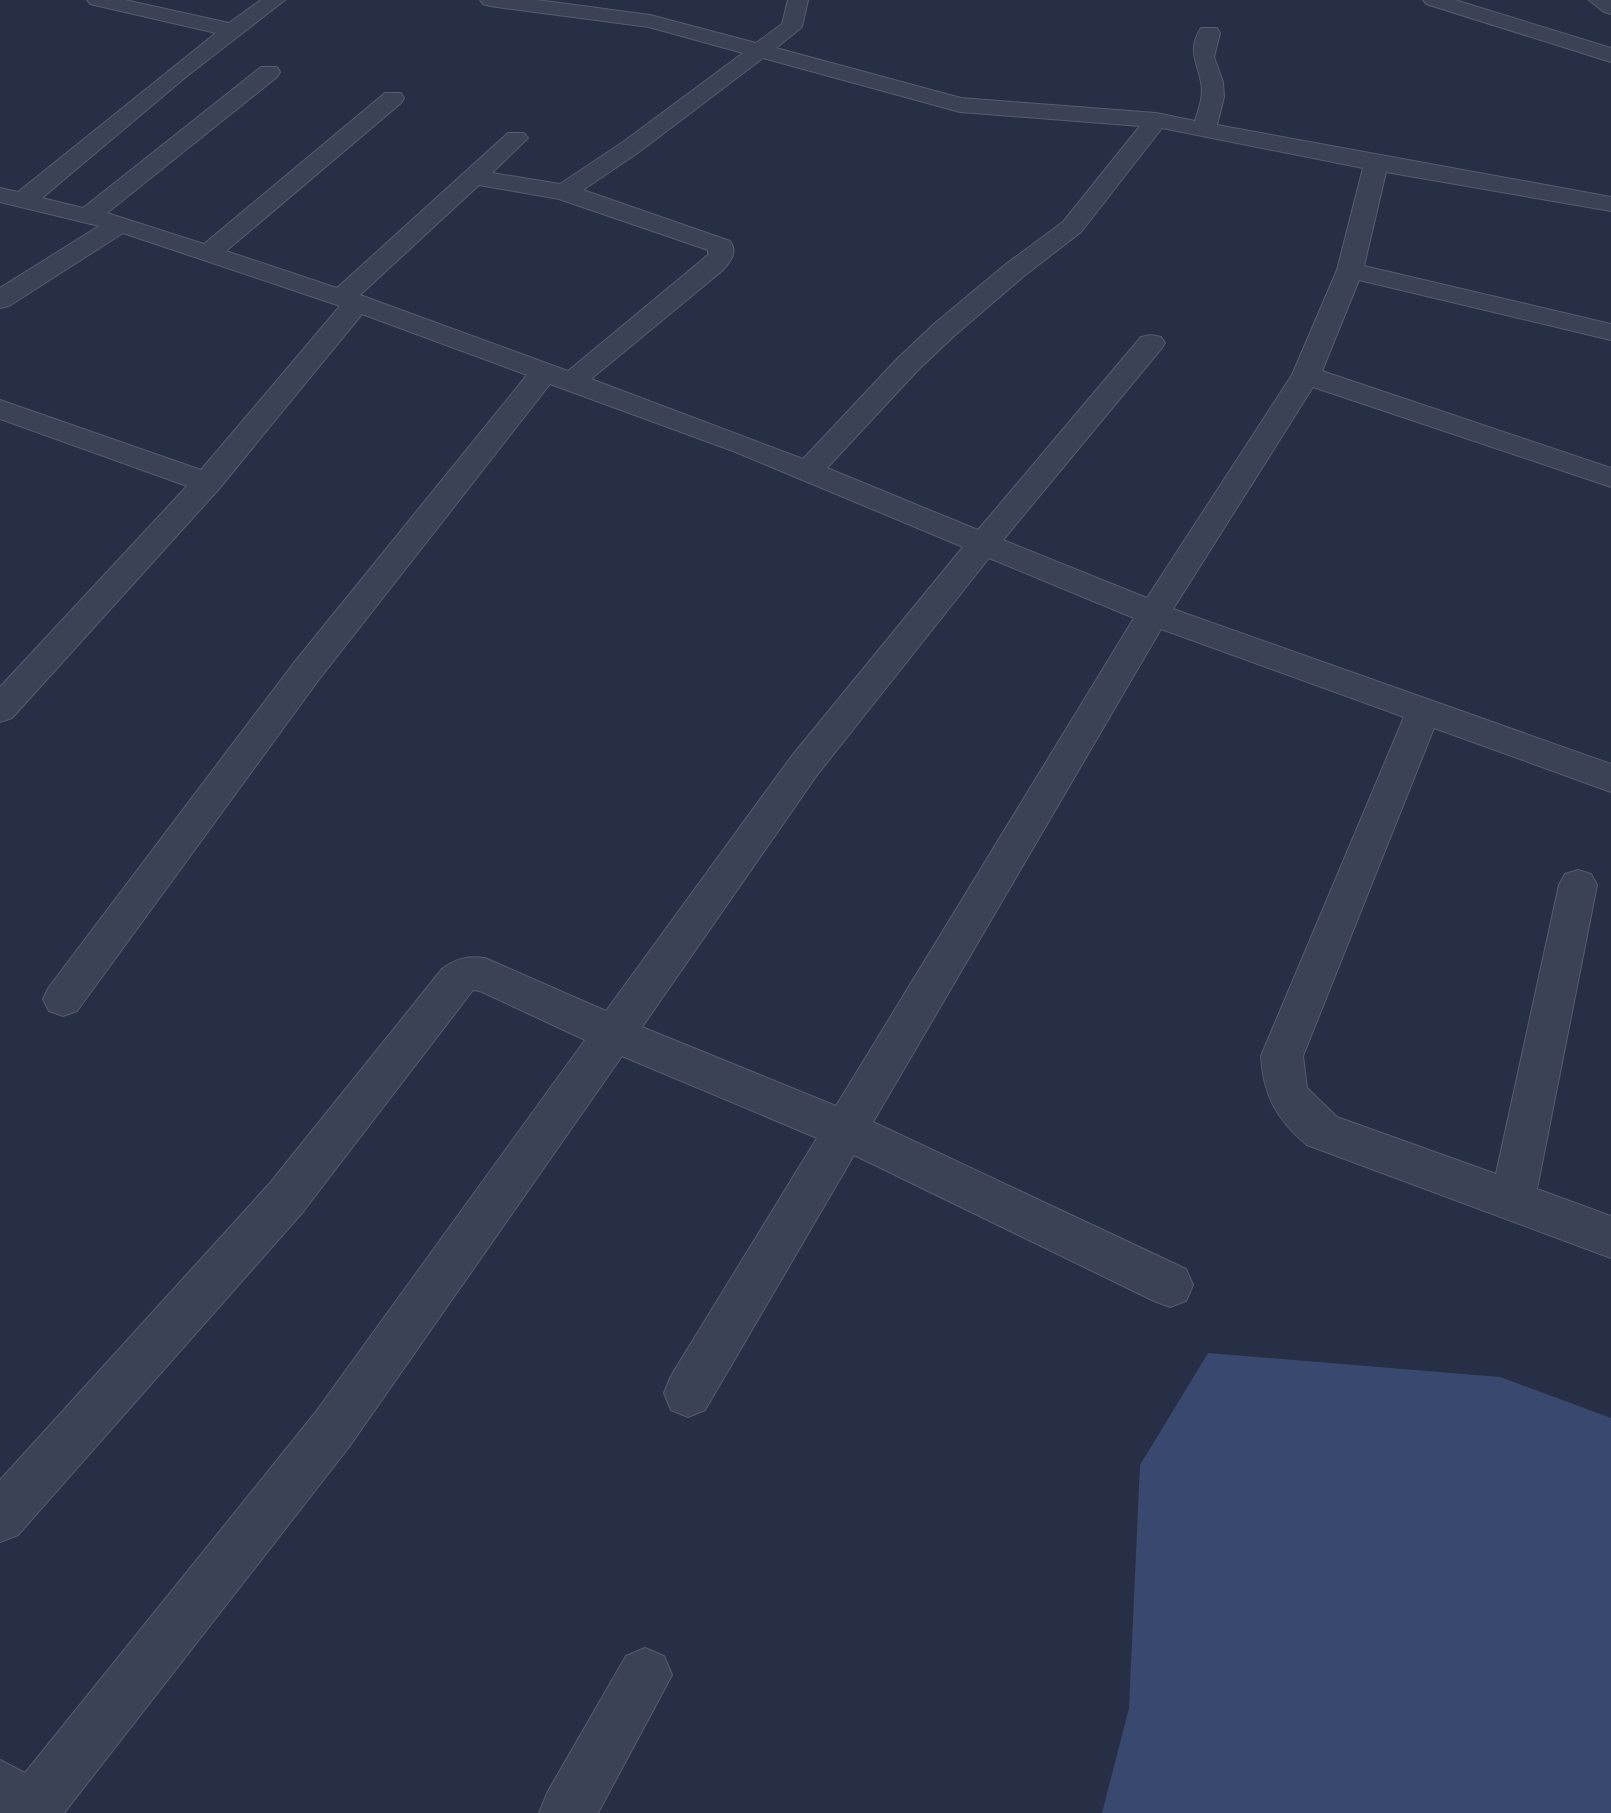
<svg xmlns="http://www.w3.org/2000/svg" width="1611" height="1813" font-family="Manrope,sans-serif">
<rect width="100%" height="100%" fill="#262f46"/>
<polygon fill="#38486e" points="1208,1353 1500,1377 1611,1418 1611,1813 1102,1813 1129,1708 1140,1465"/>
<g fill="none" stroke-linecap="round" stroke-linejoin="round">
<defs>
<g id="minor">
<path d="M87,0H125L229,23L261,0H285L187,76L42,198L83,208L261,67H277L280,72L277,77L107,213L204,244L385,93H401L404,98L401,103L226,251L337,288L508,133H524L528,138L492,173L560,184L623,142L743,53L649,27L490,6L483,4L480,0H537L650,15L756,43L782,24L788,0H808L802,27L776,48L961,98L1156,113L1195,121C1199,108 1204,95 1201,82C1197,61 1187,50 1201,28H1217L1220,33L1214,57L1223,82L1224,97L1217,125L1611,197V211L1386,172L1364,266L1611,324V340L1359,280L1322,371L1611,468V487L1313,387L1173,609L1611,764V792L1434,728L1303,1056L1307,1088L1337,1117L1496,1174L1559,885L1565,874L1578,870L1591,874L1597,885L1537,1189L1611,1216V1258L1307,1145C1277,1120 1263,1095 1261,1056L1404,717L1161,629L873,1122L1186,1269L1193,1285L1186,1301L1170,1307L1154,1301L854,1155L705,1410L688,1417L671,1410L664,1393L671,1376L817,1138L622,1056L349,1447L64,1813H0V1760L25,1773L315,1413L585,1040L480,991L473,990L302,1213L18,1535L0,1542V1480L270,1183L442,969C457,958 467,956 485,958L606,1011L791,757L963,547L733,451L550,384L317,682L77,1011L63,1016L49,1011L43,999L49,987L293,664L527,375L362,314L218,490L12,718L0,722V687L187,486L0,419V400L201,470L340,306L123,233L9,306L0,308V288L99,226L0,202V188L18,192L216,33L90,4ZM763,58L960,112L1140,126L1063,222L1006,264L934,324L897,359L803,459L591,379L723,270C731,261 738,252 730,241L583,190L639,152ZM1162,128L1363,168L1337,270L1292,375L1147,598L1003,540L1161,349L1165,343L1161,337L1151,335L1141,337L978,530L827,468L917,371L954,336L1024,276L1081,232ZM479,185L559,199L708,250V255L568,371L360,295ZM989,558L1134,618L836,1106L642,1027L817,775Z"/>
<polygon points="1423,0 1455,0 1611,48 1611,62 1426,4"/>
<polygon points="645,1648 664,1656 672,1675 598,1813 539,1813 547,1793 626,1656"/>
</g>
<polygon id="tertiary" points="1589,0 1611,0 1611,14 1604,12"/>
</defs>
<use href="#minor" stroke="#565d70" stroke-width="2"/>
<use href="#tertiary" stroke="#565d70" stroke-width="2"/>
<use href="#minor" fill="#3b4256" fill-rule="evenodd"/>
<use href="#tertiary" fill="#3b4256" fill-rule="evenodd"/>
</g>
</svg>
